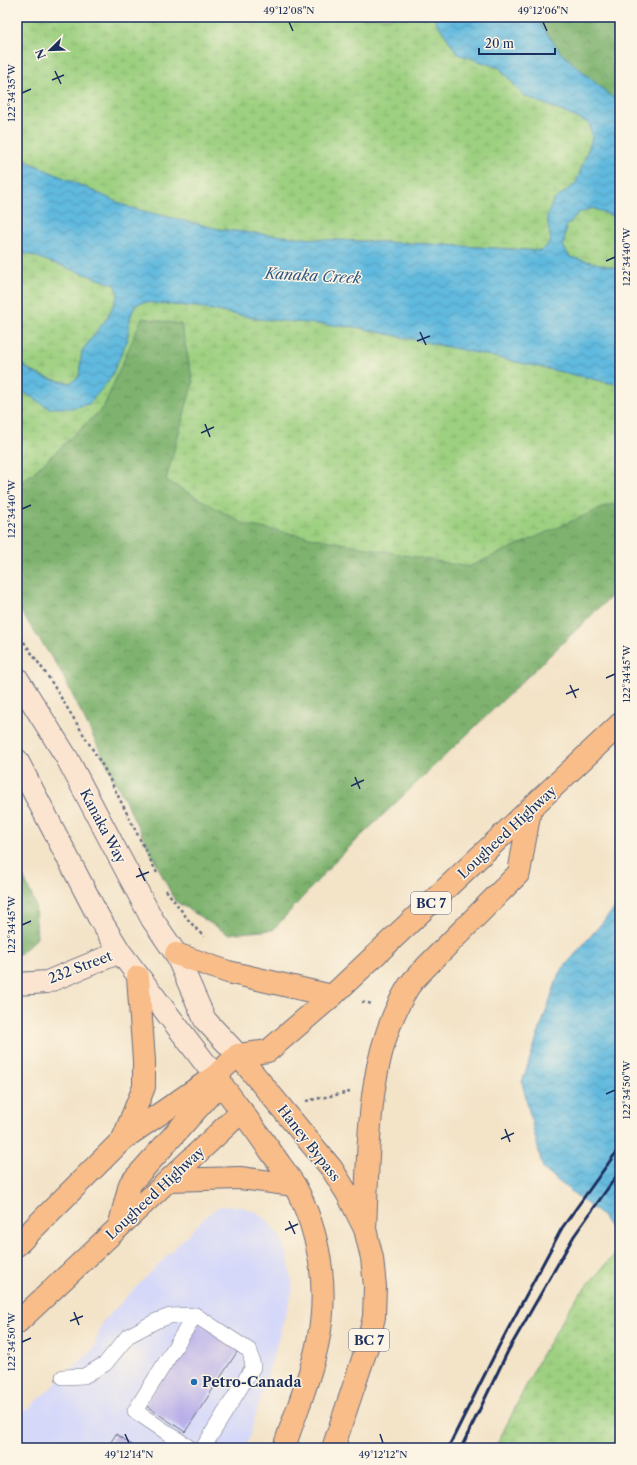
<svg xmlns="http://www.w3.org/2000/svg" width="637" height="1465" font-family="'Libre Caslon Text',serif">
<defs>
<pattern id="forest-crowns" width="20" height="18" patternUnits="userSpaceOnUse"><rect width="20" height="18" fill="#7eb26e"/><path d="M2 6a3 3 0 1 1 6 0M12 15a3 3 0 1 1 6 0" fill="none" stroke="#66915e"/></pattern>
<pattern id="wetland-marsh" width="20" height="14" patternUnits="userSpaceOnUse"><rect width="20" height="14" fill="#9dd080"/><path d="M1 5h8M5 5V1M11 12h8M15 12V8" fill="none" stroke="#87b371"/></pattern>
<pattern id="water-waves" width="16" height="10" patternUnits="userSpaceOnUse"><rect width="16" height="10" fill="#60b9de"/><path d="M0 5q4-4 8 0t8 0" fill="none" stroke="#4e97b7"/></pattern>
</defs>
<rect width="100%" height="100%" fill="#fcf5e5"/>
<filter id="ink" filterUnits="userSpaceOnUse"><feTurbulence type="fractalNoise" baseFrequency=".025" numOctaves="2"/><feDisplacementMap in="SourceGraphic" scale="8" xChannelSelector="R" yChannelSelector="G"/><feConvolveMatrix kernelMatrix="1 2 1 2 8 2 1 2 1" color-interpolation-filters="sRGB"/></filter>
<filter id="wash" filterUnits="userSpaceOnUse"><feTurbulence type="fractalNoise" baseFrequency=".012" numOctaves="4" result="noise"/><feDisplacementMap in="SourceGraphic" scale="16" xChannelSelector="R" yChannelSelector="G"/><feGaussianBlur stdDeviation="0.9" result="paint"/><feColorMatrix in="noise" values="0 0 0 0 0 0 0 0 0 0 0 0 0 0 0 0 0 1.4 0 .05"/><feComposite in="paint" operator="in"/></filter>
<g filter="url(#wash)">
<rect width="100%" height="100%" fill="#f3e3c7"/>
<polygon fill="#d5d8f9" points="220,1206 242,1207 256,1212 268,1221 280,1237 288,1256 293,1289 246,1448 17,1448 17,1419 93,1349 103,1321 203,1219 212,1211"/>
<g fill="url(#forest-crowns)" stroke="#4c7066">
<polygon points="536,17 620,17 620,104 560,52"/>
<polygon points="141,318 181,324 193,382 166,480 608,505 620,504 620,588 337,859 273,930 228,934 175,901 60,670 17,606 17,485 32,474 103,408"/>
<polygon points="17,863 35,903 37,938 20,954 17,954"/>
</g>
<g fill="url(#wetland-marsh)" stroke="#5c806f">
<polygon points="17,17 433,17 458,54 500,68 523,95 589,123 592,139 576,183 553,201 547,217 551,241 546,247 541,251 428,244 313,239 223,230 131,208 17,157"/>
<polygon points="593,208 620,219 620,269 570,257 563,246 566,227 578,213"/>
<path d="M17,250L116,285L118,296L107,318L82,351L79,377L70,383C49,378 32,376 17,359Z"/>
<polygon points="144,302 197,307 260,319 355,327 486,355 620,385 620,504 608,505 468,567 246,525 166,480 193,382 181,324 142,318 103,408 32,474 17,485 17,388 49,408 127,341 130,318 135,304"/>
<polygon points="620,1248 620,1448 495,1448 541,1356 576,1298"/>
</g>
<g fill="url(#water-waves)" stroke="#3e749e">
<path d="M433,17H536L560,52L620,104V219L593,208L578,213L566,227L563,246L570,257L620,269V385L486,355L355,327L260,319L197,307L144,302L135,305L130,318L127,341L110,379L89,404L72,408H49L17,388V359C32,376 48,379 70,383L79,377L82,351L107,318L118,296L116,285L17,250V157L131,208L223,230L313,239L428,244L541,251L546,247L551,241L547,217L553,201L576,183L592,139L589,123L523,95L500,68L458,54Z"/>
<polygon points="620,902 620,1096 616,1106 620,1110 620,1242 601,1215 543,1169 522,1082 559,973"/>
</g>
<g id="blocks">
<g fill="#b8aeea">
<polygon points="199,1323 239,1349 185,1432 145,1405"/>
<polygon points="116,1434 137,1448 107,1448"/>
</g>
</g>
</g>
<g filter="url(#ink)">
<use href="#blocks" fill-opacity="0" stroke="#676e83" stroke-width="1"/>
<g fill="none" stroke-linecap="round" stroke-linejoin="round">
<defs>
<g id="service">
<polyline points="63,1377 84,1376 105,1364 128,1336 156,1321 170,1316 195,1315 250,1351 253,1367 203,1448"/>
<polyline points="190,1448 135,1411 195,1315"/>
</g>
<g id="secondary">
<polyline points="17,678 67,758 152,919 176,954 205,1020 238,1055"/>
<polyline points="17,760 98,916 120,952 215,1076"/>
<polyline points="17,984 47,982 120,952"/>
</g>
<g id="primary">
<polyline points="123,1139 144,1087 144,1060 138,977"/>
<polyline points="119,1227 130,1184 221,1082"/>
<polyline points="17,1245 123,1139 215,1076"/>
<polyline points="17,1323 242,1111"/>
</g>
<g id="trunk">
<polyline points="176,954 228,972 332,996"/>
<polyline points="238,1055 332,1169 348,1195 365,1229 372,1258 375,1286 374,1317 367,1347 333,1448"/>
<polyline points="169,1180 240,1178 294,1185"/>
<path d="M365,1229C369,1150 365,1059 407,989C411,982 417,976 423,970L519,873L530,810"/>
<path d="M284,1448C295,1413 311,1378 318,1341C329,1289 320,1233 295,1186C289,1176 281,1166 274,1156C255,1129 235,1102 215,1076L238,1055L268,1051L332,996L620,724"/>
</g>
</defs>
<use href="#service" stroke="#676e83" stroke-width="16"/>
<use href="#secondary" stroke="#676e83" stroke-width="24"/>
<use href="#primary" stroke="#676e83" stroke-width="24"/>
<use href="#trunk" stroke="#676e83" stroke-width="24"/>
<g stroke="#676e83" stroke-width="2.5" stroke-dasharray="3 3" stroke-linecap="butt">
<polyline points="17,632 49,678 104,768 158,875"/>
<polyline points="166,890 190,922 204,937"/>
<polyline points="362,1002 373,1004"/>
<polyline points="306,1101 350,1092"/>
</g>
<use href="#service" stroke="#fff" stroke-width="15"/>
<use href="#secondary" stroke="#fce5d0" stroke-width="22"/>
<use href="#primary" stroke="#f8bd89" stroke-width="22"/>
<use href="#trunk" stroke="#f8bd89" stroke-width="22"/>
<g stroke="#1b2f5e" stroke-width="3">
<polyline points="448,1448 499,1346 562,1228 620,1147"/>
<polyline points="461,1448 508,1351 574,1236 620,1171"/>
</g>
</g>
</g>
<path fill="none" stroke="#1b2f5e" stroke-width="1.5" d="M289,22L293,31M543,22L547,31M55,71L61,84M52,80L64,75M22,93L31,89M606,261L615,257M420,332L426,345M417,341L430,336M205,424L210,437M201,433L214,427M22,509L31,505M606,678L615,674M570,685L576,698M566,694L579,689M355,777L360,789M351,786L364,780M139,868L145,881M136,877L149,872M22,925L31,921M606,1094L615,1090M505,1129L510,1142M501,1139L514,1133M289,1221L295,1234M285,1230L298,1224M74,1312L79,1325M70,1321L83,1316M22,1342L31,1338M125,1434L129,1443M380,1434L383,1443"/>
<circle fill="#1f6fb2" stroke="#fcf5e5" stroke-width="1.5" cx="194" cy="1382" r="4"/>
<g text-anchor="middle" stroke-width="3" stroke-linejoin="round" paint-order="stroke">
<g fill="#fcf5e5" stroke="#5e6a86" stroke-width="1">
<rect x="411" y="892" width="40" height="22" rx="3"/>
<rect x="349" y="1329" width="40" height="22" rx="3"/>
</g>
<g font-size="13" font-weight="bold" fill="#1b2f5e">
<text x="431" y="908">BC 7</text>
<text x="369" y="1345">BC 7</text>
</g>
<g font-size="14" fill="#1b2f5e" stroke="#fcf5e5">
<text transform="translate(103 826) rotate(62)" y="5">Kanaka Way</text>
<text transform="translate(507 832) rotate(-43)" y="5">Lougheed Highway</text>
<text transform="translate(80 967) rotate(-21)" y="5">232 Street</text>
<text transform="translate(309 1143) rotate(52)" y="5">Haney Bypass</text>
<text transform="translate(155 1193) rotate(-43)" y="5">Lougheed Highway</text>
</g>
<g font-size="14" font-weight="bold" fill="#1b2f5e" stroke="#fcf5e5" text-anchor="start">
<text x="202" y="1387">Petro-Canada</text>
</g>
<g font-size="15" font-style="italic" fill="#305884" stroke="#fcf5e5">
<text transform="translate(313 276) rotate(3)" y="5">Kanaka Creek</text>
</g>
</g>
<rect width="637" height="1465" fill="none" stroke="#fcf5e5" stroke-width="44"/>
<g transform="translate(50 50) rotate(247)" stroke="#fcf5e5" stroke-width="3" paint-order="stroke">
<path d="M0-3L7 15L0 10L-7 15Z" fill="#1b2f5e"/>
<text y="-6" font-size="11" font-weight="bold" text-anchor="middle" fill="#1b2f5e">N</text>
</g>
<path d="M479 48v6h76v-6" fill="none" stroke="#1b2f5e" stroke-width="2"/>
<text x="485" y="48" font-size="12" fill="#1b2f5e" stroke="#fcf5e5" stroke-width="3" paint-order="stroke">20 m</text>
<rect x="22" y="22" width="593" height="1421" fill="none" stroke="#1b2f5e" stroke-width="1.5"/>
<g font-size="10" text-anchor="middle" fill="#1b2f5e">
<text x="289" y="14">49°12'08"N</text>
<text x="543" y="14">49°12'06"N</text>
<text transform="translate(11 93) rotate(-90)" y="4">122°34'35"W</text>
<text transform="translate(626 257) rotate(-90)" y="4">122°34'40"W</text>
<text transform="translate(11 509) rotate(-90)" y="4">122°34'40"W</text>
<text transform="translate(626 674) rotate(-90)" y="4">122°34'45"W</text>
<text transform="translate(11 925) rotate(-90)" y="4">122°34'45"W</text>
<text transform="translate(626 1090) rotate(-90)" y="4">122°34'50"W</text>
<text transform="translate(11 1342) rotate(-90)" y="4">122°34'50"W</text>
<text x="129" y="1458">49°12'14"N</text>
<text x="383" y="1458">49°12'12"N</text>
</g>
</svg>
